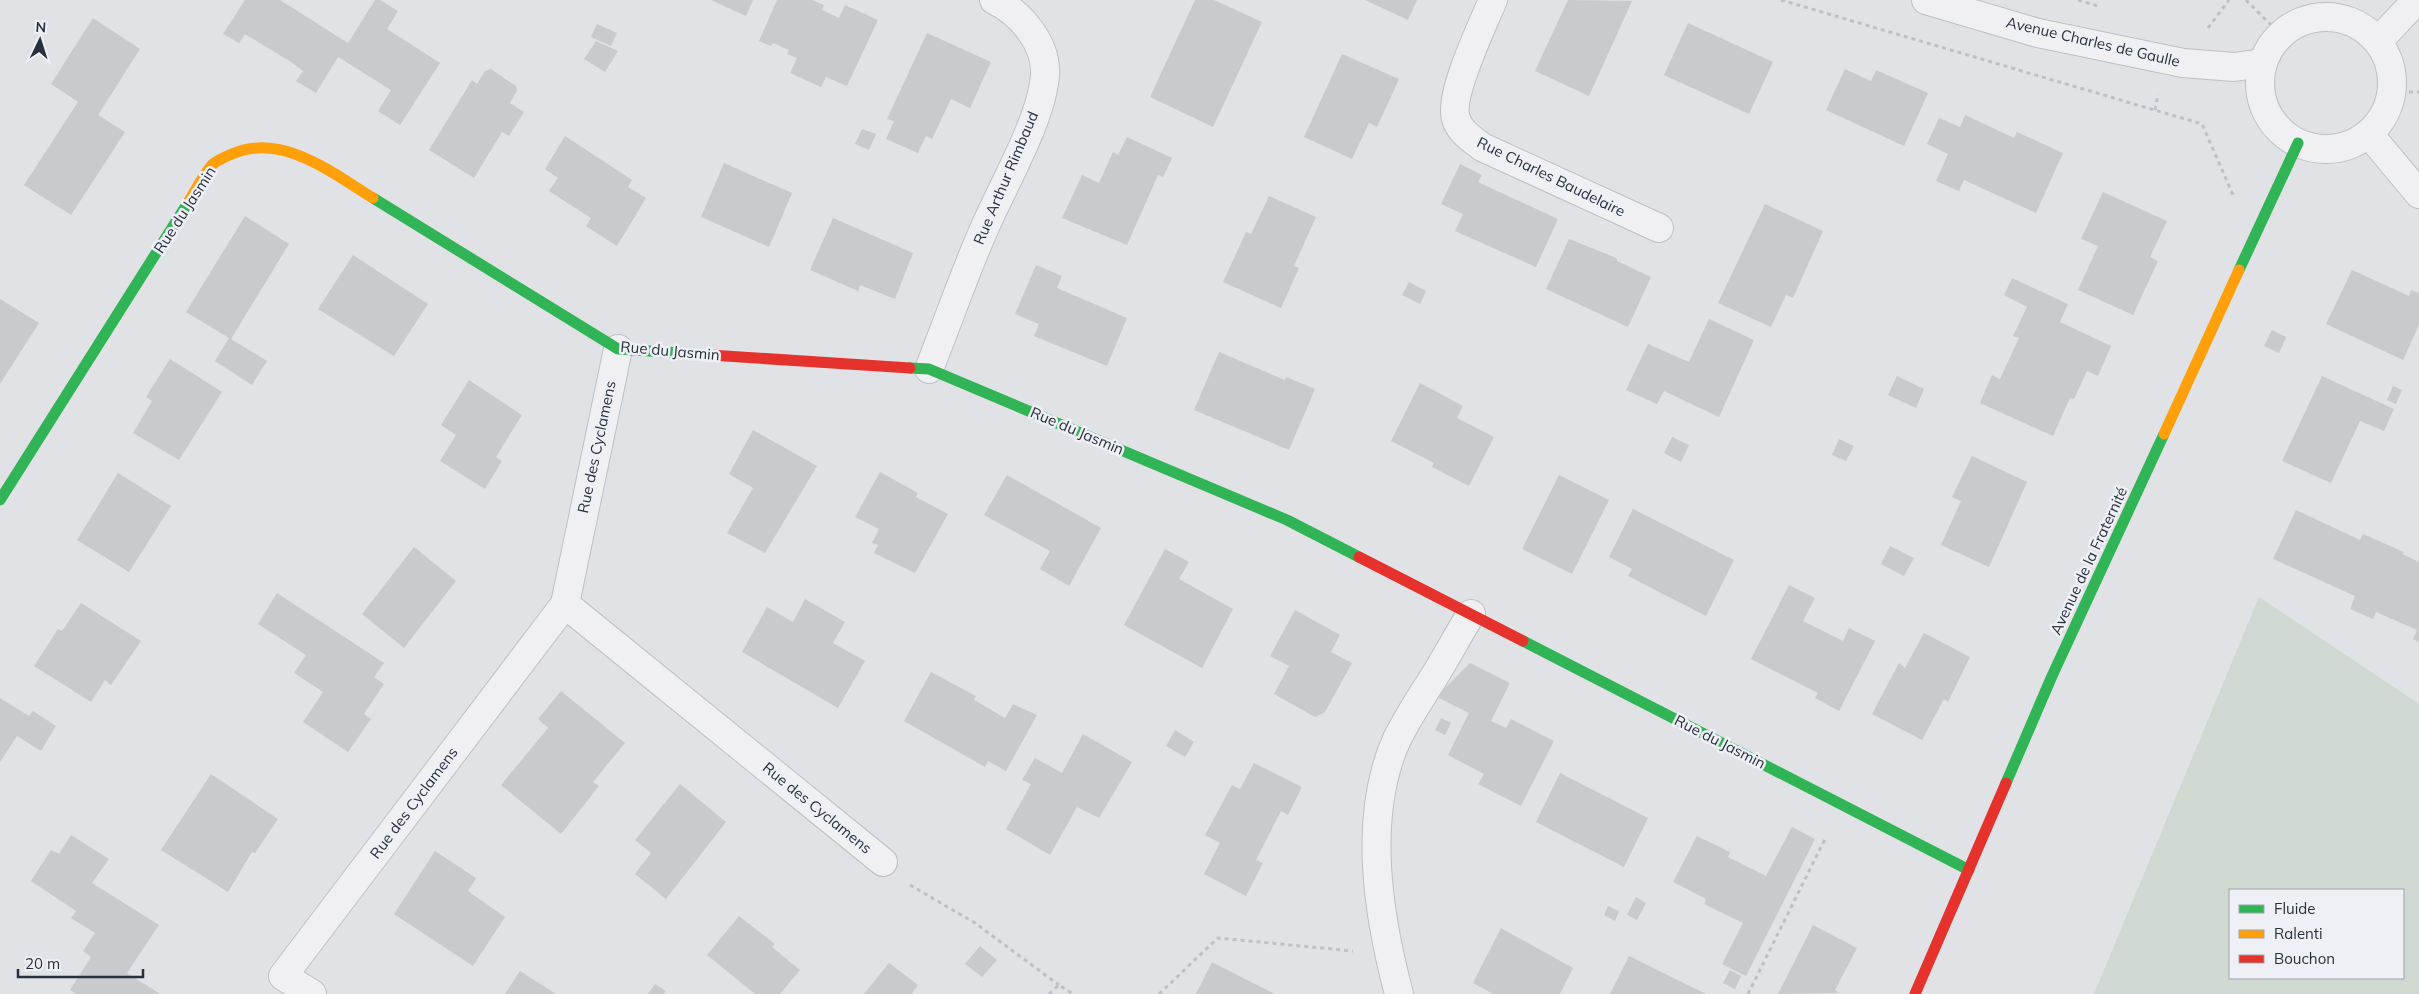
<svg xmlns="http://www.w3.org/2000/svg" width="2419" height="994" font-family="Mulish,sans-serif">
<rect width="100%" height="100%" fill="#e0e2e5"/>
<path fill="#d0d9d1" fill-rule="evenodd" d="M2259,597L2419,704V994H2094ZM2230,890H2403V978H2230Z"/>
<g fill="#c9cacd">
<polygon points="245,0 280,0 348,43 375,0 380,0 398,11 387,29 440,63 400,125 378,111 391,90 338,57 316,93 296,81 303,71 291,62 245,34 239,43 223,34"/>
<polygon points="711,0 753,0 746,16"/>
<polygon points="777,0 812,0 824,5 822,10 839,18 845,5 878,20 847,86 826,77 821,87 790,73 797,58 787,54 789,50 773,43 771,46 759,41"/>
<polygon points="1195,0 1214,0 1262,22 1213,127 1150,97"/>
<polygon points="1365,0 1417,0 1408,20"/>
<polygon points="1568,0 1632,1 1589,96 1535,71"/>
<polygon points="93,18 140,49 98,115 125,132 71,215 24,185 78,102 51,84"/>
<polygon points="1688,23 1773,62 1749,114 1664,75"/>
<polygon points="597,24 617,33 611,46 591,37"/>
<polygon points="927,33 991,62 970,108 951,99 932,139 926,136 918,153 886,139 894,121 887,119"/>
<polygon points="596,41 618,51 605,72 584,59"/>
<polygon points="1342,54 1399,79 1377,127 1369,123 1352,159 1304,137"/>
<polygon points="491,69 516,86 517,91 510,103 524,112 509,136 502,132 474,178 429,150 472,80 477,84 485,71"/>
<polygon points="1845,69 1871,81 1876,70 1928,93 1904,146 1826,110"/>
<polygon points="1965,115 2014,138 2017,132 2063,153 2036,213 1964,180 1959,191 1936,181 1948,154 1927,144 1939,118 1960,127"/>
<polygon points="862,129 876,134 869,150 855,144"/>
<polygon points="565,136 632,180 628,187 646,198 617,246 586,226 591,218 549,191 558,178 545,169"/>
<polygon points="1127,137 1172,158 1163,177 1158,175 1127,245 1062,218 1082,175 1099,183 1113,152 1118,155"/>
<polygon points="724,163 792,193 769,247 701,217"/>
<polygon points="1460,164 1482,175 1478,182 1558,219 1536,267 1455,231 1463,214 1441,204"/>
<polygon points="2103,192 2167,221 2150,257 2158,261 2133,315 2078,290 2098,246 2081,239"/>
<polygon points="1269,196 1316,217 1294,266 1299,268 1281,308 1223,282 1246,232 1251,234"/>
<polygon points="1765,204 1823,231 1793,298 1786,295 1771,327 1718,303"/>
<polygon points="245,216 289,244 231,339 267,361 252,385 215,361 229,338 186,312"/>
<polygon points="833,218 913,253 895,299 860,285 858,291 810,270"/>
<polygon points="1569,239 1614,257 1617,259 1617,261 1651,277 1628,327 1546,289"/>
<polygon points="353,255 428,304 394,356 318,309"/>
<polygon points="1036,265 1062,276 1057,288 1127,318 1107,366 1034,336 1039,324 1015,314"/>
<polygon points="2352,270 2409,296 2411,290 2419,293 2419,325 2403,360 2326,324"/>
<polygon points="2012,278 2068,304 2060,322 2111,346 2098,376 2087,371 2074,399 2070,398 2053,436 1980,403 1992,375 2000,379 2019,338 2013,336 2027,307 2004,295"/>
<polygon points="1409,282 1426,291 1420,304 1402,295"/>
<polygon points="0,299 39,323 0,384"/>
<polygon points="1709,319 1754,340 1719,417 1664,391 1657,404 1626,390 1648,344 1689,362"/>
<polygon points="2272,330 2286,337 2279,353 2264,346"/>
<polygon points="1219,352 1285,380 1286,377 1315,389 1289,450 1194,410"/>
<polygon points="170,359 222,392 179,460 133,433 152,401 146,397"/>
<polygon points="1897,376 1924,389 1916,408 1888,395"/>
<polygon points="2322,376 2394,409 2384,431 2360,421 2331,483 2282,461"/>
<polygon points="469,380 522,415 496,457 502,461 485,489 440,461 456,435 441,425"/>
<polygon points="1420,383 1463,406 1457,418 1494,437 1469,486 1432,467 1434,463 1391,441"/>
<polygon points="2393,386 2402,390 2396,404 2387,400"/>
<polygon points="753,430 817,466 765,553 727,533 753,488 729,474"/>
<polygon points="1672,437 1689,445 1681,462 1664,453"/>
<polygon points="1839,439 1854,446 1846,461 1832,455"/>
<polygon points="1972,456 2027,482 1989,567 1941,545 1961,501 1952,497"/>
<polygon points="880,472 918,493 916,497 948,514 915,573 874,553 878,545 872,543 879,529 855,517"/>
<polygon points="118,473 171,506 129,572 77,540"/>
<polygon points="1007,475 1101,528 1069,586 1040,569 1050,551 984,515"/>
<polygon points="1559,475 1609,500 1572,574 1522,549"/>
<polygon points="1633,509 1734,560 1706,616 1628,576 1632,569 1609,557"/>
<polygon points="2296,510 2360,540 2363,534 2404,552 2402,554 2419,562 2419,642 2413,639 2417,630 2376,612 2373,619 2350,609 2355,596 2273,559"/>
<polygon points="1890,546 1914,558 1904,576 1881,564"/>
<polygon points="414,547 456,581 404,648 362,614"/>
<polygon points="1165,549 1189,562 1179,579 1233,609 1202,668 1124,625"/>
<polygon points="1789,585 1815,598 1803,621 1843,641 1849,628 1875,641 1839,711 1815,698 1818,693 1751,659"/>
<polygon points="277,593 384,663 374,677 384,684 364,714 371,719 348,752 303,722 323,692 294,673 306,655 258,624"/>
<polygon points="805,599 845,622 833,643 865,661 838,708 742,652 767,607 793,622"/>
<polygon points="81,603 141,641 111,685 105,680 91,702 34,666 58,629 62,631"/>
<polygon points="1295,610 1340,635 1331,652 1352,663 1325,712 1315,717 1274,694 1289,666 1270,656"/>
<polygon points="1924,633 1970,657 1948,702 1944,699 1922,740 1872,714 1899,663 1905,668"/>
<polygon points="1470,663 1510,683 1491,721 1506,728 1511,719 1554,741 1521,806 1478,784 1484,774 1448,755 1469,713 1439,698 1442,691"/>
<polygon points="931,672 976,696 974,700 1005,718 1013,704 1037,715 1006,771 988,761 985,767 904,721"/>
<polygon points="561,691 625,743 593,782 599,786 561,834 501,785 548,728 538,719"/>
<polygon points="0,698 29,716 33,711 56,726 41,751 17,736 0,762"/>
<polygon points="1441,718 1451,723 1445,735 1435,730"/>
<polygon points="1175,730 1194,742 1185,757 1166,746"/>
<polygon points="1083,734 1132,762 1099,818 1077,807 1050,855 1006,829 1031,784 1022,780 1035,758 1062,773"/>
<polygon points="1254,763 1302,787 1288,815 1281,811 1256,860 1263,863 1246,896 1204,874 1220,843 1205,835 1232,785 1240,789"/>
<polygon points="1560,773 1648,818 1624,867 1536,822"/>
<polygon points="211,774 278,819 255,853 252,852 228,892 161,850"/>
<polygon points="680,784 726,822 666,899 635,874 651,853 635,840"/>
<polygon points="1792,827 1815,839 1746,976 1722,964 1743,923 1704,904 1706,899 1673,882 1697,836 1730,852 1728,857 1766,876"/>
<polygon points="71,835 109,859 92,883 159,925 127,973 160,994 76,994 70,990 91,957 83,951 95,933 71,918 76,911 31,881 51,850 59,854"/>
<polygon points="435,851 476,878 468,891 505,917 473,966 394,914"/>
<polygon points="1636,897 1646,903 1637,920 1627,915"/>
<polygon points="1608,906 1619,911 1615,921 1604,915"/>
<polygon points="739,916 775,944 772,947 800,970 780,994 755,994 707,955"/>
<polygon points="1813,925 1857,948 1835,990 1839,993 1778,994"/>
<polygon points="1501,928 1573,968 1560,994 1493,994 1473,983"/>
<polygon points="980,946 997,960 982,977 965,964"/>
<polygon points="1629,956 1706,994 1610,994"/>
<polygon points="1212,962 1241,977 1275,994 1196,994"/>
<polygon points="889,963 918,985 912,993 913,994 864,994"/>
<polygon points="1730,970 1741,976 1735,989 1723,983"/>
<polygon points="520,971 556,994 505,994"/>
<polygon points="655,984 666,991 664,994 648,994"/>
</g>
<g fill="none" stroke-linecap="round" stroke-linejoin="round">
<defs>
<g id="street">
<path d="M1493,0C1483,24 1448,96 1456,119C1460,132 1472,139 1482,147L1659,228"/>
<polyline points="1926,0 2038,33 2183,63 2234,67 2263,63"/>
<circle cx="2326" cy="83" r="66"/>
<polyline points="2378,41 2417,0"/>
<polyline points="2369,134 2419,194"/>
<path d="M929,369C948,322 964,274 985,227C1003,185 1042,119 1045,75C1047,44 1021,13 994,0"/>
<polyline points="565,604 883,862"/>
<polyline points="312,994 283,976 565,604 618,349"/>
<path d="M1399,994C1378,915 1362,816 1397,739C1408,717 1421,697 1434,677C1447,656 1458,635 1471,614"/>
</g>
</defs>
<use href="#street" stroke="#bec0c3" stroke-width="30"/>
<g stroke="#bfc0c6" stroke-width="3" stroke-dasharray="4 4" stroke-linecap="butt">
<polyline points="1781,0 2202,124 2233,195"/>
<polyline points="2078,0 2101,7"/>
<polyline points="2246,0 2275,29"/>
<polyline points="2208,28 2229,0"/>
<polyline points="2393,92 2419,92"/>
<polyline points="2155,110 2158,94"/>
<polyline points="910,885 975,923 1059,985"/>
<polyline points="1049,994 1059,985 1073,994"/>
<polyline points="1159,994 1218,938 1353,951"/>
<polyline points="1748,994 1826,837"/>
</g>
<use href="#street" stroke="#f0f0f2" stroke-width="28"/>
<g stroke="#30b455" stroke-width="11">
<polyline points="373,198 618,349 710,355"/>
<polyline points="2239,270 2298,143"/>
<polyline points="910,368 929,369 1287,520 1359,557"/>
<polyline points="0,500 189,201"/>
<polyline points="1523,641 1969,870"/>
<polyline points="2006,783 2052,676 2164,434"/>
</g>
<g stroke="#ff9f0a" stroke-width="11">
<path d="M189,201C196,190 203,175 212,165C217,160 225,157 232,154C282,132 332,173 373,198"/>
<polyline points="2164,434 2239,270"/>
</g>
<g stroke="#e5322d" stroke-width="11">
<polyline points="710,355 910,368"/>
<polyline points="1359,557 1523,641"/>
<polyline points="1915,994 2006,783"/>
</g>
</g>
<g text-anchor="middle" stroke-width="5" stroke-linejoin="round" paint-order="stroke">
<g font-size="15" fill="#282f3d" stroke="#eef0f5">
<text transform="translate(2093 42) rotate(13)" y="5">Avenue Charles de Gaulle</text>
<text transform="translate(1551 177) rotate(26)" y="5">Rue Charles Baudelaire</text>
<text transform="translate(1006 178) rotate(-67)" y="5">Rue Arthur Rimbaud</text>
<text transform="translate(185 210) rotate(-57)" y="5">Rue du Jasmin</text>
<text transform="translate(670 351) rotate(5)" y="5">Rue du Jasmin</text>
<text transform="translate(1077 431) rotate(23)" y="5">Rue du Jasmin</text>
<text transform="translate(597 447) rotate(-78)" y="5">Rue des Cyclamens</text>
<text transform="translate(2089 561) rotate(-65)" y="5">Avenue de la Fraternité</text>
<text transform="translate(1720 742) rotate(27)" y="5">Rue du Jasmin</text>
<text transform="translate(414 803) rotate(-53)" y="5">Rue des Cyclamens</text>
<text transform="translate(817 808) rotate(39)" y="5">Rue des Cyclamens</text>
</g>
</g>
<rect x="2229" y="889" width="175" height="90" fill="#eef0f5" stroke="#9fa3ab"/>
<rect x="2239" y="905" width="25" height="8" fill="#30b455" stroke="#9fa3ab"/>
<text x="2274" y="914" font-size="15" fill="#282f3d">Fluide</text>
<rect x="2239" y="930" width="25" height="8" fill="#ff9f0a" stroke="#9fa3ab"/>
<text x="2274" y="939" font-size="15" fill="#282f3d">Ralenti</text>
<rect x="2239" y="955" width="25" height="8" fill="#e5322d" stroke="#9fa3ab"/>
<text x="2274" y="964" font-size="15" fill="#282f3d">Bouchon</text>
<g transform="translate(40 40) rotate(4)" stroke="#eef0f5" stroke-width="4" paint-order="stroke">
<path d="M0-4L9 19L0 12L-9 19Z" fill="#282f3d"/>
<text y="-8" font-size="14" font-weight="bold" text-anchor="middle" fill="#282f3d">N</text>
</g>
<path d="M18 969v8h125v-8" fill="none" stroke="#282f3d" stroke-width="2.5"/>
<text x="25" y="969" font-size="15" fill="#282f3d" stroke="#eef0f5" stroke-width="4" paint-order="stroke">20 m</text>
</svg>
